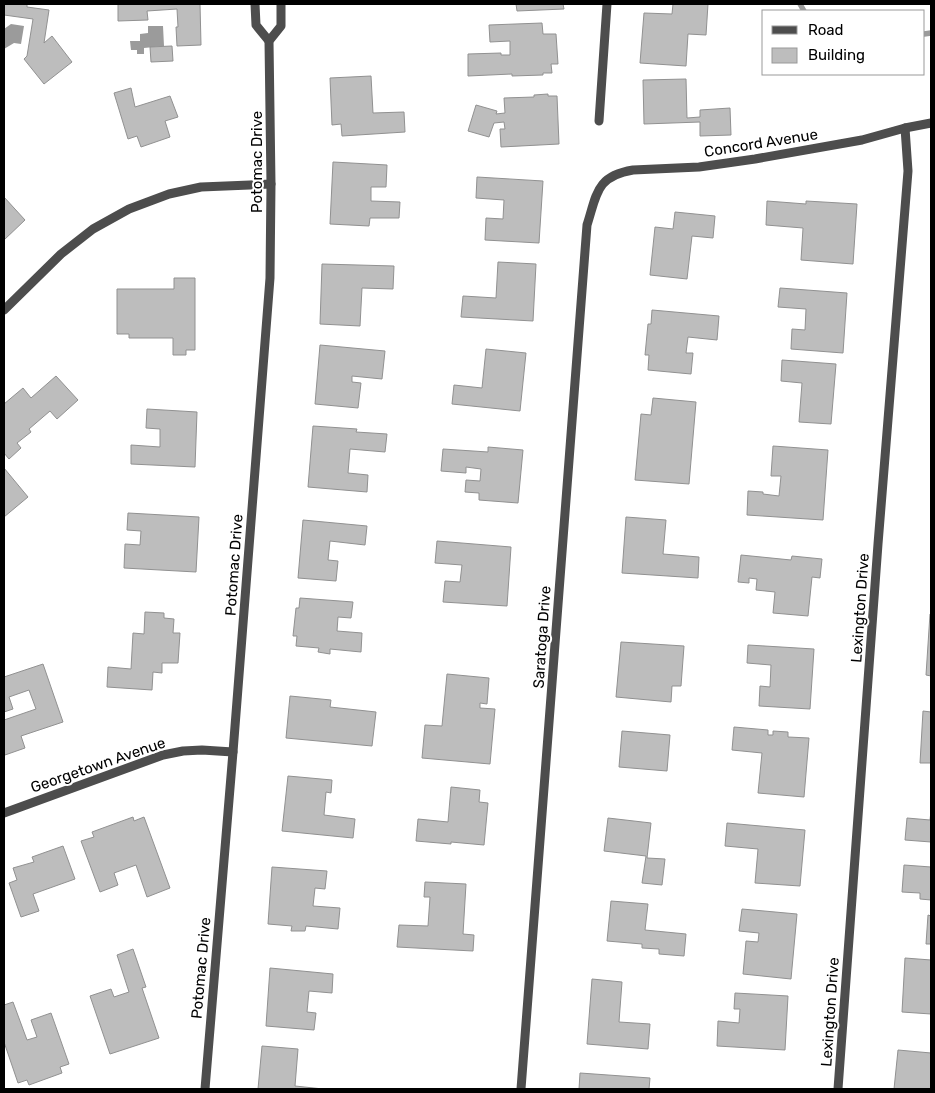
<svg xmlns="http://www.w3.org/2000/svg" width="935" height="1093" font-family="Rubik,sans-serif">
<rect width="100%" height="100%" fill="#fff"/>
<g fill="#9b9b9b">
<polygon points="11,24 24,26 21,44 14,43 4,49 4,29"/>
<polygon points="148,26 163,26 164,46 144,48 144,54 137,54 137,50 131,50 130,41 140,41 140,34 148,33"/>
</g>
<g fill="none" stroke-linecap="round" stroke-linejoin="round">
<g stroke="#9b9b9b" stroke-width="5.5">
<polyline points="800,4 804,11"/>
<polyline points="924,34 931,33"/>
</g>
</g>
<g fill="#bdbdbd" stroke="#919191">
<polygon points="4,4 27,4 27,7 49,10 44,43 52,36 72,62 44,84 24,59 27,56 33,19 4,15"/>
<polygon points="118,4 200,4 201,45 177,46 176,27 178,27 177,9 147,11 148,20 118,21"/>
<polygon points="516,4 563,4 564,9 517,11"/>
<polygon points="673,4 708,4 706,35 688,34 686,66 640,63 644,13 672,14"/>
<polygon points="542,23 543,34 556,34 558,64 551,64 552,73 543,73 543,75 512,76 512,74 468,76 468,54 501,53 501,55 510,55 510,41 490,42 489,25"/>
<polygon points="172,46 173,61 151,62 150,47"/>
<polygon points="371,76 373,113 404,112 405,132 342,136 341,124 332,125 330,78"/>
<polygon points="686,79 687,118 700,117 700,110 730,108 731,135 700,136 700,122 644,124 643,80"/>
<polygon points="131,88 135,107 170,96 178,117 165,121 170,137 141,147 137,136 128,139 114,93"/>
<polygon points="548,94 548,96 557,96 559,144 501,147 500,129 505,129 504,122 494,123 489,137 468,131 476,105 497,111 496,114 505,113 504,98 534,97 534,95"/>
<polygon points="333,162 387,165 386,187 371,187 371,201 400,202 399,218 370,218 369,226 330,224"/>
<polygon points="477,177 543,181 539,243 485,240 486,218 503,219 504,200 476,198"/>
<polygon points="4,197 25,220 4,240"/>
<polygon points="767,201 806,204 806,201 857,204 853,264 801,260 803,228 766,225"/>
<polygon points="675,212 715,216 713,238 692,236 687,279 650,275 655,227 673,229"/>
<polygon points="498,262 536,264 533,321 461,317 463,296 496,298"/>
<polygon points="322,264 394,266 393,289 362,288 360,326 320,324"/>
<polygon points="174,278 195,278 195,350 186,350 186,355 173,355 173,338 129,338 129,334 117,334 117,289 174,289"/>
<polygon points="780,288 847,293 843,353 791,349 792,329 805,330 806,309 778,307"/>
<polygon points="652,310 719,316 717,340 688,337 686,353 693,353 691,374 648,370 649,355 645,355 648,324 651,324"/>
<polygon points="320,345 385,351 382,379 352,376 352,382 361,383 358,408 315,404"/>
<polygon points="486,349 526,353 520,411 452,404 454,385 482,388"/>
<polygon points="782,360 836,364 831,424 799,422 802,383 781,381"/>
<polygon points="56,376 78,400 57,419 50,411 29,429 31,432 17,443 21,448 9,459 4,453 4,404 23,388 31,398"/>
<polygon points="653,398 696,402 689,484 635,480 641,414 651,415"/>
<polygon points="147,409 197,412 195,467 131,464 131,445 160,447 160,429 146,428"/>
<polygon points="313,426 357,429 356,432 387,434 385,452 350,449 348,473 368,475 367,492 308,487"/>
<polygon points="773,446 828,450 823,520 747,515 748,491 763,492 763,494 779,496 781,476 771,476"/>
<polygon points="488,447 523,450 518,503 479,500 479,493 465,492 466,480 480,481 481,469 466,467 466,473 441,471 443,449 488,452"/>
<polygon points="4,468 28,497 4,517"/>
<polygon points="128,513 199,517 196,572 124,568 125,544 140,545 141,531 127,530"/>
<polygon points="626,517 666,520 663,554 699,557 698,578 622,573"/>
<polygon points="303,520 367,526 365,545 330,541 328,560 338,561 336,581 298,578"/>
<polygon points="437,541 511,547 507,606 443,602 445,581 460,582 462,565 435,563"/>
<polygon points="741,555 791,560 792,556 822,559 820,578 812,577 808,616 773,613 775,592 756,590 757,579 749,578 749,583 738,582"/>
<polygon points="300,598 353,602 351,618 338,617 337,631 362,633 361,652 330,649 330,654 318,652 319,648 296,646 297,636 293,636 296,608 299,608"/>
<polygon points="145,612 164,613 164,618 174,619 173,633 180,633 178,663 162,663 162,673 153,672 152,690 107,687 108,667 131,669 133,633 144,634"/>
<polygon points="930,614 931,614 931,676 926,675"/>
<polygon points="621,642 684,646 681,686 672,686 671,702 616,697"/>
<polygon points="748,645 814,649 810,709 759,706 760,686 770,687 771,665 747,663"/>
<polygon points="43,664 63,722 21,736 25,748 5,755 4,752 4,720 36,709 29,690 9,697 13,709 4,712 4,677"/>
<polygon points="447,674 489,678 487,704 480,703 480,708 495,709 490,764 422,758 425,725 442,726"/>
<polygon points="290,696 331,700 330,707 376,712 372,746 286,738"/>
<polygon points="923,711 931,712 931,763 920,763"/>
<polygon points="734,727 768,730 768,735 773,735 773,731 788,732 788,737 809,738 804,797 758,793 762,753 732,750"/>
<polygon points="622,731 670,735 667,771 619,767"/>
<polygon points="288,776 332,780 331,793 326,792 324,815 355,819 353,838 282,831"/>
<polygon points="451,787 480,790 479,802 488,803 484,845 451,842 451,844 416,841 418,819 448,822"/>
<polygon points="931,811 931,842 905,840 907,818 930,820"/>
<polygon points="133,817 134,821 144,817 170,888 147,897 136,865 114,873 118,885 100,892 81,841 94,837 92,832"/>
<polygon points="608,818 651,823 647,858 665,859 662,885 642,883 646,856 604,851"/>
<polygon points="727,823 805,830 800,886 755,883 758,849 725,846"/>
<polygon points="63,846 75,879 33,894 39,911 21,917 9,883 17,880 13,868 34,862 32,857"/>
<polygon points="904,865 931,867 931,900 920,899 920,893 902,892"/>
<polygon points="272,867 327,871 325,889 315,888 313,906 340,908 338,929 306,926 305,931 291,931 292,926 268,924"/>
<polygon points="425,882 466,884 463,934 474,935 473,951 397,947 399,925 428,926 430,897 424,897"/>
<polygon points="611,901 648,904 645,930 686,934 684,956 659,954 659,949 642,948 642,944 607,941"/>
<polygon points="742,909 797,914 791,979 743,974 746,941 758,942 759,933 739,931"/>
<polygon points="928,915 931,916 931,944 926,944"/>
<polygon points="133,949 146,987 142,988 159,1038 110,1054 90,996 111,989 114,997 129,992 117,955"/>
<polygon points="905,958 931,960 931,1014 902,1012"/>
<polygon points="270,968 333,974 332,993 309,991 307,1012 316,1013 314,1030 266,1026"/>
<polygon points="592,979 622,982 619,1022 650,1024 648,1049 587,1044"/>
<polygon points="735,993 788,996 785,1050 717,1046 718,1021 739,1023 740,1009 734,1009"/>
<polygon points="13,1002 27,1040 37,1037 31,1020 51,1013 69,1064 60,1067 62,1073 29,1085 27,1080 18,1083 4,1042 4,1005"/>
<polygon points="262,1046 298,1049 295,1086 323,1089 258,1089"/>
<polygon points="898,1050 931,1053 931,1089 894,1089"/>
<polygon points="580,1073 650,1078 649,1089 579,1089"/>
</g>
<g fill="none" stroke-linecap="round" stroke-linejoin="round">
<g stroke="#4d4d4d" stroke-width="9">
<polyline points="255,4 256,25 269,41"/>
<polyline points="599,121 607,4"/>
<polyline points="4,310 61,254 93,229 129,209 169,194 201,187 271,184"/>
<polyline points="4,813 163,755 183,751 202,750 233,752"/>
<polyline points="205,1089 233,752 270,278 271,184 269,41 281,26 281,4"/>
<path d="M521,1089L587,225C597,194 596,176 633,170L699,167L755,159L862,140L905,128L931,123"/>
<polyline points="838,1089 878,544 908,171 905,128"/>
</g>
</g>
<g text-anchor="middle" stroke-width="4" stroke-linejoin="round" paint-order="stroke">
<g font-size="15" fill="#000" stroke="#fff">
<text transform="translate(761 143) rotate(-9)" y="5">Concord Avenue</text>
<text transform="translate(257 162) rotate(-90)" y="5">Potomac Drive</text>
<text transform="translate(234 565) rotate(-86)" y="5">Potomac Drive</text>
<text transform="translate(860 608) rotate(-86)" y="5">Lexington Drive</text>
<text transform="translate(542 637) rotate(-86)" y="5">Saratoga Drive</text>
<text transform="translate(98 765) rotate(-19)" y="5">Georgetown Avenue</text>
<text transform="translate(201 968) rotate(-85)" y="5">Potomac Drive</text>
<text transform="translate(830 1012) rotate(-86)" y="5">Lexington Drive</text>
</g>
</g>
<rect width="935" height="1093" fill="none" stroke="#000000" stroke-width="10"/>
<rect x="762" y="10" width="162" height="65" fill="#ffffff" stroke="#999999"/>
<rect x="772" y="26" width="25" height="8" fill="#4d4d4d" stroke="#999999"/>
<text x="808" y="35" font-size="15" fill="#000000">Road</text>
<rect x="772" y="48" width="25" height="15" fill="#bdbdbd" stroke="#999999"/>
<text x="808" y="60" font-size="15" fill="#000000">Building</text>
</svg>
